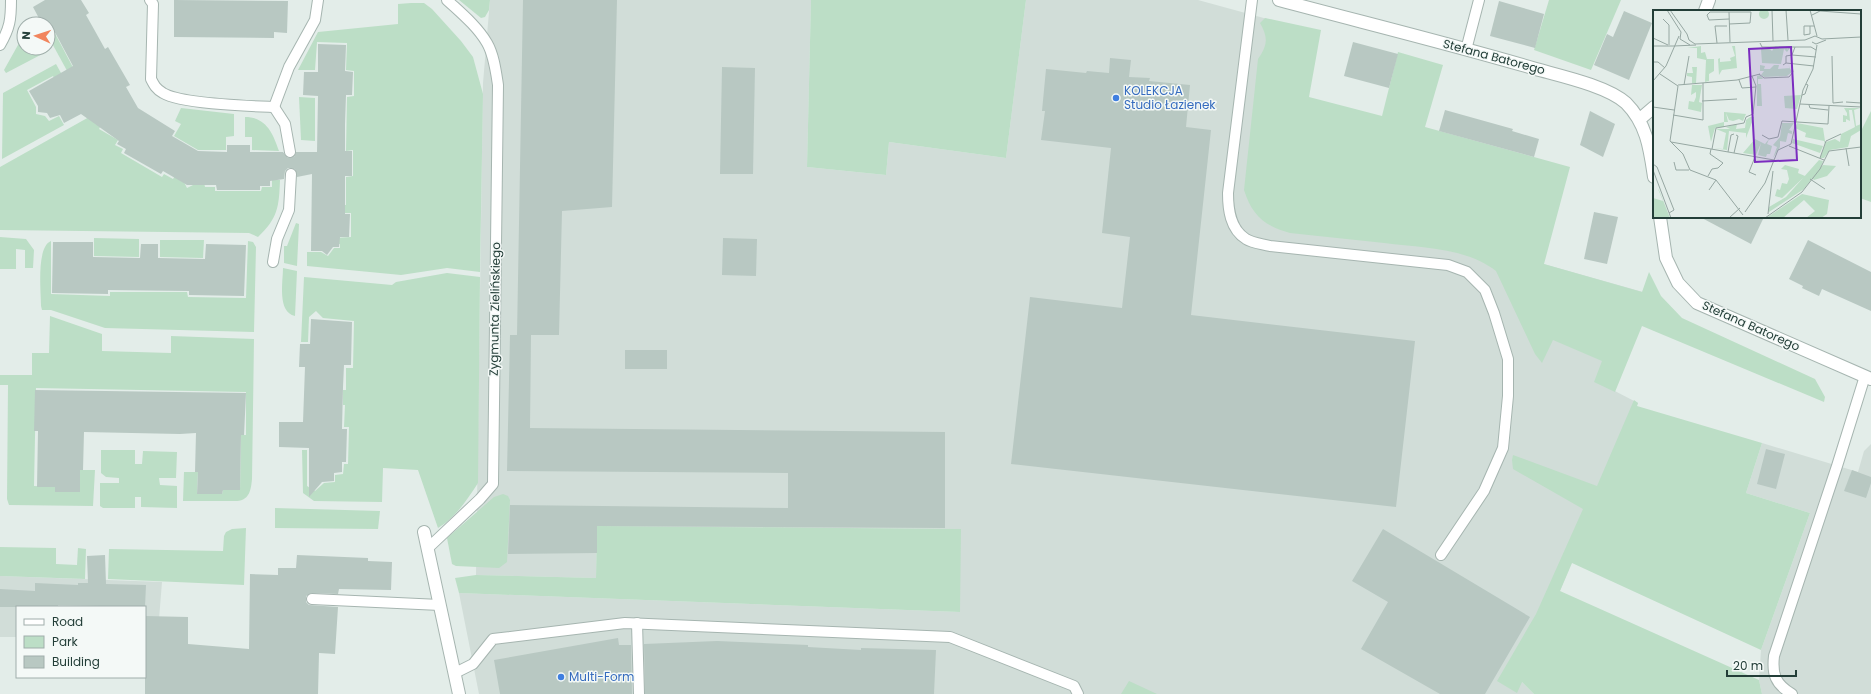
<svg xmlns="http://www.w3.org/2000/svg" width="1871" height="694" font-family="Poppins,sans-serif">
<rect width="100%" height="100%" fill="#e3ede9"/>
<g fill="#d1ddd8">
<polygon points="490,0 811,0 807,167 886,175 889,142 1006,158 1026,0 1198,0 1271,20 1251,182 1643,292 1609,388 1638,403 1522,682 1534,694 479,694 459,593 960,612 960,529 772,528 597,529 596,578 476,575 483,83"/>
<polygon points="1762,443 1858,472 1864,451 1871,444 1871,694 1762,694 1759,680 1761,650 1810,513 1746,493"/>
<polygon points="0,576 162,582 157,644 145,643 145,607 17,607 17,637 0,637"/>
</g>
<g fill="#bcdec6">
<polygon points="459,0 490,0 489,10 485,17 481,18"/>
<polygon points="811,0 1026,0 1006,158 889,142 886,175 807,167"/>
<polygon points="1549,0 1621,0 1591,70 1534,50"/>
<polygon points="411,3 424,3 432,9 461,41 473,57 483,94 480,272 447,268 401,275 307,266 307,252 321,252 328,256 334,248 340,248 340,244 335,244 335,238 351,237 351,213 341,213 341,205 346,205 346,177 353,176 353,150 346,151 347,97 354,96 354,71 346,70 347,43 317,42 315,70 298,70 318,32 398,24 398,4"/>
<path d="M1265,18L1321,30L1309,97L1382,116L1398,52L1443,65L1425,127L1570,167L1544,264L1642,292L1649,272L1661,296L1682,318L1815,379L1825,397L1824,402L1642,326L1615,392L1594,382L1602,361L1553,340L1542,363L1535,354L1496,271C1465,247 1421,248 1384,243C1353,240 1321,236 1290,233C1264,226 1252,215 1244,190L1258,59C1268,45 1268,37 1260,23Z"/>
<polygon points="24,22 25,24 24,24 24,48 47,48 48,51 6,73 4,70 23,36"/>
<polygon points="51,26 77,75 71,78 48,36 48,28"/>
<polygon points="56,64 66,82 58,86 53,76 27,90 36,107 36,114 45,116 49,121 59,116 64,125 2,159 3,93"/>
<polygon points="299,97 315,98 315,141 301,140"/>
<polygon points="181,108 234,114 234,136 226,137 226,150 198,150 174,136 181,124 175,121"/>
<polygon points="1871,111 1871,202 1860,198 1860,133"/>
<path d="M98,112L104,120L99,129L118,140L115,145L123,149L121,153L162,177L164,174L173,179L176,174L181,176L187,188L199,182H204L205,187H215V191H261L262,187H272V180H280C279,207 278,218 258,237L249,233L0,230V167Z"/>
<path d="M245,117C266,117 273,133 279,151L252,150V137H245Z"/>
<polygon points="296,223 299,224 297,266 284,263 284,246 287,246"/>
<polygon points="0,237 26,239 34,250 33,268 25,268 25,250 16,249 16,269 0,269"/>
<polygon points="94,238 139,239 139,257 94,256"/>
<polygon points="160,240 204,240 203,258 160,257"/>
<path d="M51,241V294L110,296V292H187L188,297L246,298L248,241L253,242L256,247L254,332L105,328L51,310H42L41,306C41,292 36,247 51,241Z"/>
<path d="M283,268L297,271L295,316C277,312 283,282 283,268Z"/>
<path d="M447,273L480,277L478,483C467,500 456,517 438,528L418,470L383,468L382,502L314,501L303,493L302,450H307V486L315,491L324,483L335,482V475L343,474L344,464H348L349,427H344L345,405H343V390H346V368H353L354,321L323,318L316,311L309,317L308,342H301L304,277L392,285L396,282Z"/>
<path d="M50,316L102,334V351L171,353V336L254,339L252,479C251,489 250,500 237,501H183L184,472H198L197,494H222L223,490H240L241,435H246V392L36,388L34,486L55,487V492H80V470H95L93,506L9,505L7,499L8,385H0V375H32V353H49Z"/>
<polygon points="1634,400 1638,403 1637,406 1762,443 1746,493 1810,513 1761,650 1572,563 1560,591 1759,680 1762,694 1534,694 1522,682 1517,693 1497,681 1536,614 1583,509 1513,469 1512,460 1513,455 1597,486"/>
<polygon points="101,450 135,450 135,464 142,464 143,451 177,452 176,478 159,478 160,485 177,486 177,508 141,507 141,497 135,497 135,508 103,508 100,506 100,483 119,483 119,478 106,477 101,473"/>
<polygon points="503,494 508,496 510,500 507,562 499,568 456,566 452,564 447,538 494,497"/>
<polygon points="275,508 380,511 378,529 275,528"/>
<polygon points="597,526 961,529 960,612 459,593 455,578 476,575 596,578"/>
<polygon points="246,528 244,585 108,579 109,549 223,551 224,536 226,532 232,529"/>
<polygon points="0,547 56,548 56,564 77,565 78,548 86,549 85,579 0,576"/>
<polygon points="1129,681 1157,694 1121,694"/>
</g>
<g fill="#b8c8c2">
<polygon points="45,0 81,0 89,13 86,15 95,31 105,49 108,47 130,85 126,87 138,108 175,131 172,136 198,151 227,152 227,145 250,145 250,152 283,152 288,158 294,157 296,152 317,152 318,96 303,95 304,72 318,72 318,44 346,45 345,71 353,72 352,95 346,95 345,124 345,151 352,151 352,176 345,176 345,214 350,214 349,237 340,237 339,247 333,247 327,255 322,251 311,251 312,174 297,177 295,169 288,168 285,171 284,179 270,181 270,186 260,186 260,190 217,190 216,185 187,185 163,171 161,174 124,153 126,149 117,144 119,141 81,114 64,123 60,115 50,118 47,113 38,112 38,106 29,91 73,66 50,23 42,24 33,7"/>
<polygon points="174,0 288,1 287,33 274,32 274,38 174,37"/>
<polygon points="523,0 617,0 612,207 562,211 559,335 531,335 530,428 945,432 945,528 597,526 597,553 508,554 510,505 788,508 788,473 507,471 510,335 517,335"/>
<polygon points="1499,1 1544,14 1535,48 1490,36"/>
<polygon points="1624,11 1652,23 1629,80 1594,65 1607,34 1613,37"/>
<polygon points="1353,42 1398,54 1389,88 1344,76"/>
<polygon points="1110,58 1131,60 1129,77 1150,78 1149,81 1190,85 1186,127 1211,130 1191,315 1415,341 1396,507 1011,464 1030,297 1122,308 1130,237 1102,233 1111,148 1041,140 1045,111 1042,111 1046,69 1086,73 1087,71 1109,73"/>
<polygon points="722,67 755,68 753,174 720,174"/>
<polygon points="1445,110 1513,129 1512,131 1539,139 1534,157 1439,131"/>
<polygon points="1590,111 1615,124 1603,157 1580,145"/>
<polygon points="1594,212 1618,217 1607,264 1584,259"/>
<polygon points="1700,217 1764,217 1751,244"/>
<polygon points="723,238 757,239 756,276 722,275"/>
<polygon points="1808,240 1871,272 1871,311 1822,289 1819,296 1802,288 1803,286 1789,279"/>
<polygon points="53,242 93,242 93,257 140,258 141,244 158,244 158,258 205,259 206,244 246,245 244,296 189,295 189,291 108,290 108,294 52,293"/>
<polygon points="311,319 352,322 351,365 344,365 343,387 342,429 347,429 346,462 342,462 342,472 334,473 334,481 322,482 309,497 309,448 279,447 279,422 303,422 305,367 299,367 300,344 310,344"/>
<rect x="625" y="350" width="42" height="19"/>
<polygon points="35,390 246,393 244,435 241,435 240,490 223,490 222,494 197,494 198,472 195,472 196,433 180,434 84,432 83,470 80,470 80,492 55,492 55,487 37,487 38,431 34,431"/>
<polygon points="1766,449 1785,454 1776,489 1757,484"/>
<polygon points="1852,470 1871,477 1871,483 1866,498 1844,491"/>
<polygon points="1383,529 1530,617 1485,694 1440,694 1361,649 1388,602 1352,581"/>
<polygon points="105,555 106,584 146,585 145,607 58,605 58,607 0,607 0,589 35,591 35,583 78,585 78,583 88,583 87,556"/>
<polygon points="297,555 368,558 368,561 392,562 391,590 339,589 338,594 312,593 306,596 306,602 309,605 338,607 335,654 319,653 318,694 145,694 145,616 188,617 188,644 249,649 250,574 278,575 278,568 296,568"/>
<polygon points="618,638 619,645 631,645 632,694 500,694 494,660"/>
<polygon points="717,641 808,645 808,647 861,650 861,648 936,650 934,694 645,694 644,644"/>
</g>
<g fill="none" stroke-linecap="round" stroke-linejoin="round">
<defs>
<g id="service">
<path d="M150,0L153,4L151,79C154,85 156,89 163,93C181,104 250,106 274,107L285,124L290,152"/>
<path d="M1252,0L1228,193C1228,209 1230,229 1246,239C1252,243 1263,244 1270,246L1448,265L1467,272L1485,290L1494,313L1508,359V396L1503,448L1484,491L1441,555"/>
<path d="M0,45C10,28 11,19 11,0"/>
<polyline points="1466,50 1479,0"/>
<polyline points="274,107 289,67 315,20 318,0"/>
<polyline points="273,262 277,239 289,210 291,174"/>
<path d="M428,548L480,499L493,484L498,85C496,72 494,55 487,43C477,26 461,13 447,0"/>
<polyline points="312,599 440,605"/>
<polyline points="637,623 639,694"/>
<polyline points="455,673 473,664 493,639 625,623 950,637 1074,686 1078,694"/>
<path d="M1792,694C1775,684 1772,674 1774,656L1837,466L1865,376"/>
</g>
<g id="minor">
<polyline points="1705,11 1709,0"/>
<polyline points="1640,119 1654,107"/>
<polyline points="424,532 459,694"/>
</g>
<g id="tertiary">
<path d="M1279,0C1365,23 1451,44 1536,69C1561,76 1607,86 1626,103C1647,124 1650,150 1654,177"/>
<polyline points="1660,217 1666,258 1678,283 1697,303 1871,379"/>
</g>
</defs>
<use href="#service" stroke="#a6b5b0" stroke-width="12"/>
<use href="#minor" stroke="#a6b5b0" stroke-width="14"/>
<use href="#tertiary" stroke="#a6b5b0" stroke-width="14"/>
<use href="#service" stroke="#fff" stroke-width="10"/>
<use href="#minor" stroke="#fff" stroke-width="12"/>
<use href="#tertiary" stroke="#fff" stroke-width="12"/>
</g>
<g fill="#3f7fe0" stroke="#f4f9f7" stroke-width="1.5">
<circle cx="1116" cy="98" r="4"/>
<circle cx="561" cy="677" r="4"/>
</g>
<g text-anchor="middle" stroke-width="3" stroke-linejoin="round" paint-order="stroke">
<g font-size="12" fill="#233e38" stroke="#f4f9f7">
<text transform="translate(1494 57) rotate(15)" y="4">Stefana Batorego</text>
<text transform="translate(495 309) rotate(-89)" y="4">Zygmunta Zielińskiego</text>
<text transform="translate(1751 326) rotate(24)" y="4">Stefana Batorego</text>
</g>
<g font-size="12" fill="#366cbe" stroke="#f4f9f7" text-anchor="start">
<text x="1124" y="95">KOLEKCJA<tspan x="1124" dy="14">Studio Łazienek</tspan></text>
<text x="569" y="681">Multi-Form</text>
</g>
</g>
<g transform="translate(1653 10)">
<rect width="208" height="208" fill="#e3ede9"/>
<path d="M106 4a5 5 0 1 1 10 0a5 5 0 1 1-10 0ZM48,36V43L52,42L54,49H61V61L56,64V71L52,72L53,50L44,48V38H34ZM79,36H82L84,58L69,60L66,65L65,49L67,48V52L78,51L77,48L82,46ZM122,36L133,37L135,40L134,37L137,38L134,42L131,39L128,54L109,53L108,39L115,37L119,41ZM107,55L112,56L111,59H117L121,55H126L125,59L137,58L135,55L139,62L134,66L111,67L108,65L111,61H107ZM39,57H44L43,73H39V67L34,66V63H40ZM107,65L110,69H105V74H108L109,96H104V66ZM39,75H49L46,92L49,93L48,102L35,99L36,91L41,92L43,87V82L38,85ZM148,85L144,99L132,98L131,86ZM191,98H207L201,100L203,116L208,114V120L198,126L195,137L177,140L171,148H167L173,132L182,129L187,132L188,124L202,117L199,100H196L197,111L193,109V112H190V105L194,106V103ZM71,102L93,104L90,111L86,109L80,111L76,110L73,103L75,112H71V117L62,118L58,132L55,116L71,112ZM97,107H101L93,128V123L76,121L74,140L60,138L70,139L73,123L63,119H77L73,117L84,114L83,119L92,118L93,110ZM129,113H141L136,120L139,121V124L135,123L133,132L127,131V137L120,148L124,137L120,135L127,127ZM144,113L170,118L172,131L171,134V131L152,127L153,123L142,118ZM102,129L112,134L116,129L114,134L119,136L117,144H114L113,147L105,145L108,133L103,145L90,143ZM140,129L170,136L167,143L139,133ZM166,150L170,151L168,157L151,179L116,202V197L133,187ZM132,155L146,159L145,163L152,166L129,188L122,186L124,179L127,180L129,173L134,174L136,169L134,160L128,159ZM170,155L183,156L174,166L161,170L159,168ZM5,179L6,180L17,208H0V188L10,191ZM149,184L176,190L174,204L168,208H153L162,201L151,190L130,208H113Z" fill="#bcdec6"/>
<path fill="none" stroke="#96a7a2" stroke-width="1" d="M14,0L28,22M17,0L34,24L36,30L42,34L152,30L162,26L169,29L208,27M119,0L120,31M133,0L135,30M157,0L164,26M76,2L77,32M159,5L167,1L208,4M208,5V25M10,9L16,15V35M76,9L56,10L54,5L57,2H98L97,13L76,14M157,16V24L151,25V16H161M28,22L27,29L37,35M0,28L15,35M159,32L163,34L173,30M64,33L62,16H74M107,33L109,37H158L163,40M0,36H21M21,36L43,35M139,45L163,47M179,46L180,93L190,92M0,52H5L12,58M133,53L161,56M130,55L133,53V46L139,45L142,37M7,64L25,76L17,131L30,144L37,160L63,170L90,205M106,64L111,68L136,67L140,62L139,56M86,70L89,78L103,77M0,71L13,56L26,26M25,75L84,70L107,64M31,75L36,46M149,85L152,84L155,75L153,74M49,91L84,89M193,92L208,93M147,94L208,97M156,95L157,98L175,100M0,97L21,100M20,105L50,110V73M109,125L116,129L125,127L129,111L175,114L176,96M18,132L121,150M136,136L171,150M193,138L196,156M59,139L63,118L91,113L93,107L100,104L103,76L99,66M75,142L78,125L81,124M81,143L85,126L83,125M102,147L96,162L103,165M167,148L173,131L188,124M21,152L23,160H36M0,154L4,157L21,200L16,203M0,160L18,208M55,166L59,159L65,158L70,153L57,144L58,139M157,169L172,179M56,180L63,170M92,202L112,173L125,140L138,134L150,80L160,59L164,35M115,204L120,161M76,208L87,198M112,208L149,182L167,159L176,141L208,137"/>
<path fill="#7b2cbf" fill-opacity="0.15" stroke="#7b2cbf" stroke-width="2" d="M138,37L144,150L102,152L96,39Z"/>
<rect width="208" height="208" fill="none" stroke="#233e38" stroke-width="2"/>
</g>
<rect x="16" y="606" width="130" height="72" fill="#f4f9f7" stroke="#a0aeab"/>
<rect x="24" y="619" width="20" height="6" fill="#ffffff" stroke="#a0aeab"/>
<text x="52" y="626" font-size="12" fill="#233e38">Road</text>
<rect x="24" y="636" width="20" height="12" fill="#bcdec6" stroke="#a0aeab"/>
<text x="52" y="646" font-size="12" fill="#233e38">Park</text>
<rect x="24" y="656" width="20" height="12" fill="#b8c8c2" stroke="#a0aeab"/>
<text x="52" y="666" font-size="12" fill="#233e38">Building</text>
<g transform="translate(36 36) rotate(273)"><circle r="19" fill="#f4f9f7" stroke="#a0aeab"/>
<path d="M0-3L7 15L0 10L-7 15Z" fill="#f1855d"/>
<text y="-6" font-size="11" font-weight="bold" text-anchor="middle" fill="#233e38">N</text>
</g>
<path d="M1727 670v6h69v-6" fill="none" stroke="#233e38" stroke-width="2"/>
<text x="1733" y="670" font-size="12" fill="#233e38" stroke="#f4f9f7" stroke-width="3" paint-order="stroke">20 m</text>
</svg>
